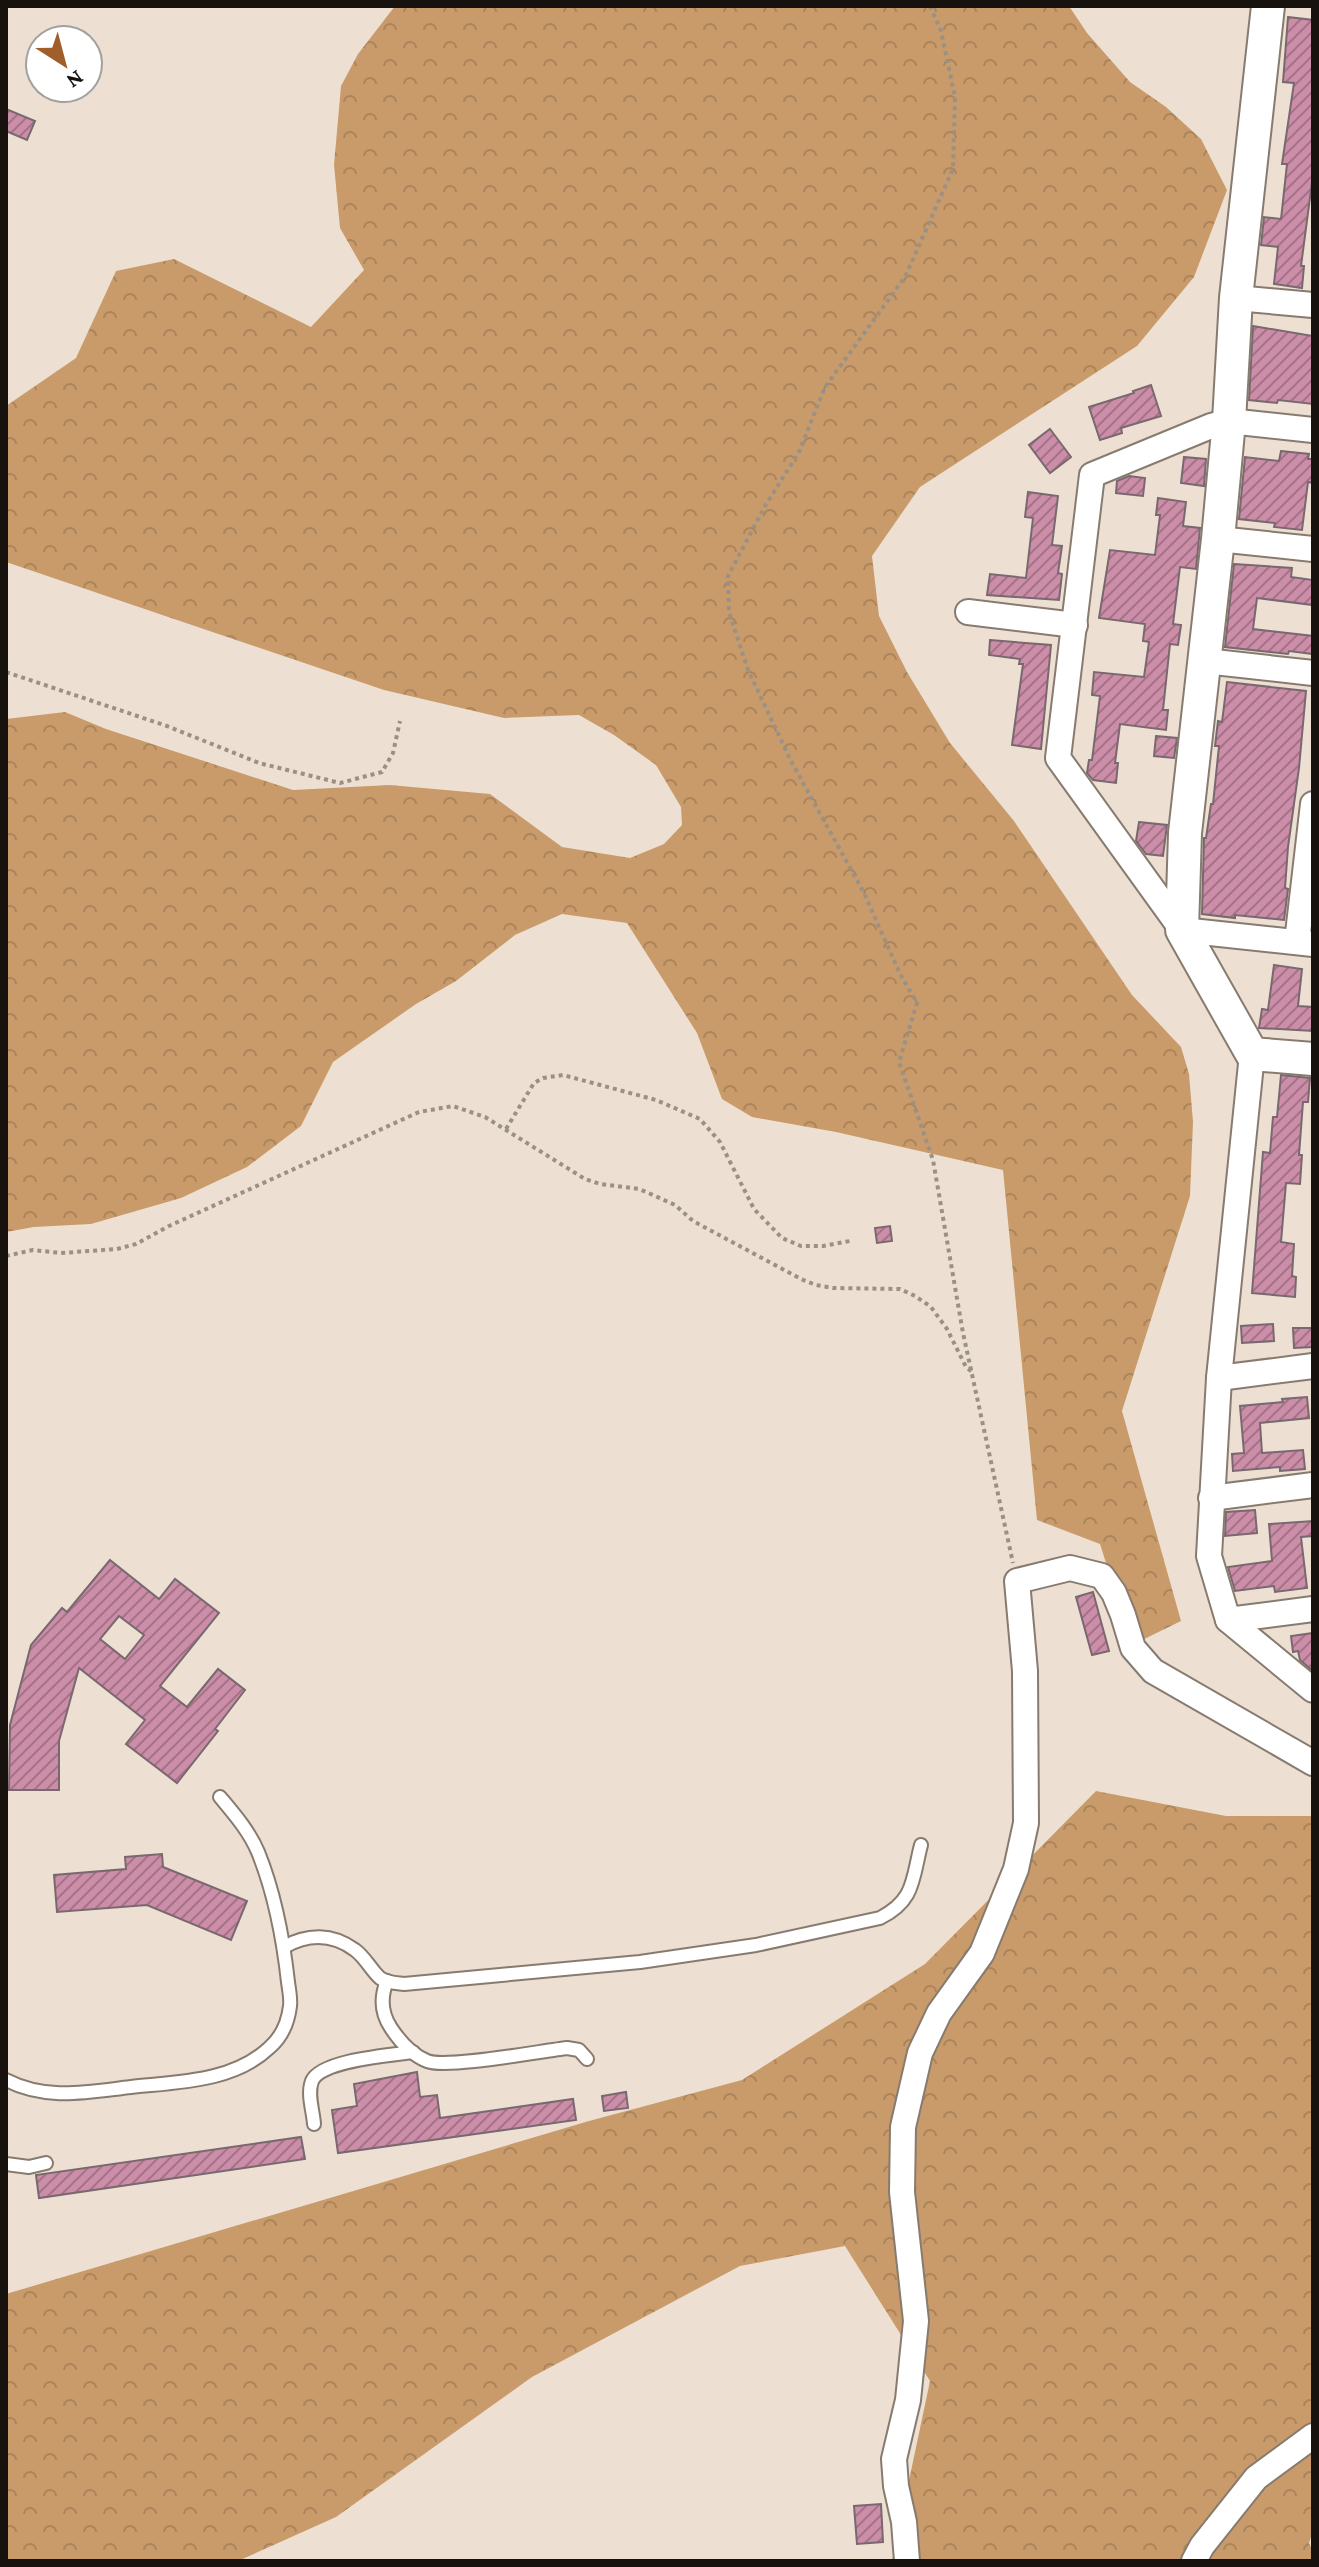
<svg xmlns="http://www.w3.org/2000/svg" width="1319" height="2567" font-family="'Crimson Pro',serif">
<defs>
<pattern id="forest-crowns" width="20" height="18" patternUnits="userSpaceOnUse" patternTransform="scale(2)"><rect width="20" height="18" fill="#c99b6a"/><path d="M2 6a3 3 0 1 1 6 0M12 15a3 3 0 1 1 6 0" fill="none" stroke="#ac845b"/></pattern>
<pattern id="building-hatch" width="6" height="6" patternUnits="userSpaceOnUse" patternTransform="scale(2)"><rect width="6" height="6" fill="#cc8da8"/><path d="M-1 1l2-2M0 6l6-6M5 7l2-2" fill="none" stroke="#a57287"/></pattern>
</defs>
<rect width="100%" height="100%" fill="#ede0d2"/>
<g fill="url(#forest-crowns)">
<polygon points="395,6 1069,6 1087,33 1130,82 1166,107 1201,139 1227,190 1194,277 1137,346 920,487 872,556 879,616 907,672 950,743 1014,821 1132,995 1181,1047 1189,1074 1193,1122 1190,1196 1122,1411 1181,1621 1132,1645 1100,1544 1037,1520 1003,1170 836,1132 752,1117 722,1099 697,1033 627,923 562,914 515,935 456,981 416,1004 333,1062 301,1126 247,1167 181,1198 91,1224 34,1227 6,1232 6,719 65,712 106,729 293,790 390,785 490,794 562,847 630,858 664,844 682,825 681,807 656,765 614,735 579,715 504,718 384,690 6,562 6,406 76,358 116,271 174,259 311,327 364,270 340,228 334,165 341,86 358,54"/>
<polygon points="1096,1791 1226,1816 1313,1816 1313,2531 1309,2543 1313,2551 1313,2561 892,2561 930,2381 845,2246 740,2266 532,2377 336,2517 238,2561 6,2561 6,2294 589,2121 742,2080 925,1964"/>
</g>
<g fill="url(#building-hatch)" stroke="#79686f" stroke-width="2" fill-rule="evenodd">
<polygon points="1288,17 1313,20 1313,175 1301,266 1304,266 1302,288 1274,284 1278,247 1261,245 1264,217 1281,219 1287,164 1282,164 1294,83 1283,82"/>
<polygon points="6,109 35,121 27,140 6,131"/>
<polygon points="1253,326 1313,336 1313,404 1278,400 1277,403 1249,400"/>
<polygon points="1151,385 1161,416 1121,428 1122,433 1100,440 1089,407 1134,393 1133,391"/>
<polygon points="1050,429 1071,457 1050,473 1029,445"/>
<polygon points="1281,451 1309,454 1308,459 1313,459 1313,483 1308,482 1302,530 1274,527 1275,523 1239,519 1245,457 1279,461"/>
<polygon points="1184,457 1206,459 1204,486 1181,483"/>
<polygon points="1129,476 1145,478 1143,496 1116,493 1117,481"/>
<polygon points="1028,492 1058,496 1052,545 1062,546 1058,573 1062,574 1059,600 987,595 990,574 1026,578 1033,518 1025,517"/>
<polygon points="1158,498 1186,502 1183,526 1200,528 1196,569 1180,567 1173,624 1181,625 1178,645 1170,644 1163,710 1168,710 1166,730 1120,724 1115,763 1118,763 1116,783 1093,780 1087,773 1089,760 1092,760 1100,696 1092,695 1094,672 1144,677 1149,642 1143,641 1145,624 1099,618 1110,550 1155,555 1160,515 1156,515"/>
<polygon points="1234,564 1292,568 1291,577 1313,580 1313,605 1257,598 1253,629 1313,636 1313,654 1289,651 1288,654 1225,647"/>
<polygon points="990,640 1051,645 1041,749 1012,745 1023,664 1019,664 1020,659 989,655"/>
<polygon points="1227,682 1306,691 1299,768 1288,847 1285,888 1288,889 1284,920 1235,915 1235,918 1202,914 1204,838 1206,838 1211,804 1213,804 1219,746 1215,746 1218,721 1222,722"/>
<polygon points="1156,736 1177,738 1174,758 1154,756"/>
<polygon points="1139,822 1167,825 1163,856 1146,854 1136,841"/>
<polygon points="1274,965 1302,969 1298,1006 1313,1007 1313,1031 1259,1028 1262,1009 1268,1010"/>
<polygon points="1281,1075 1310,1078 1308,1102 1303,1102 1299,1155 1302,1155 1300,1184 1286,1183 1281,1242 1294,1244 1292,1276 1296,1277 1295,1297 1252,1293 1263,1152 1270,1153 1273,1117 1277,1117"/>
<polygon points="890,1226 892,1241 877,1243 875,1228"/>
<polygon points="1273,1324 1274,1341 1242,1343 1241,1326"/>
<polygon points="1293,1328 1313,1328 1313,1347 1294,1348"/>
<polygon points="1307,1397 1309,1418 1260,1423 1262,1453 1303,1450 1305,1469 1280,1471 1280,1467 1233,1471 1232,1454 1244,1453 1240,1406 1283,1402 1282,1399"/>
<polygon points="1255,1510 1257,1533 1225,1536 1226,1512"/>
<polygon points="1313,1521 1313,1536 1301,1537 1307,1588 1275,1592 1274,1586 1235,1591 1228,1567 1272,1561 1269,1524"/>
<path d="M110,1560L159,1599L175,1579L219,1613L160,1686L187,1707L218,1669L245,1690L215,1729L218,1731L177,1783L126,1744L145,1720L79,1668L59,1741V1790H9L10,1725L31,1645L62,1608L67,1612ZM119,1616L144,1635L125,1659L100,1639Z"/>
<polygon points="1093,1592 1109,1651 1092,1655 1076,1597"/>
<polygon points="1313,1633 1313,1671 1300,1660 1298,1651 1293,1652 1291,1636"/>
<polygon points="162,1854 163,1867 247,1901 231,1940 147,1905 57,1912 54,1875 126,1869 125,1857"/>
<polygon points="417,2072 420,2097 437,2095 440,2118 573,2099 576,2120 338,2153 332,2110 357,2106 354,2084"/>
<polygon points="626,2092 628,2108 604,2111 602,2096"/>
<polygon points="301,2137 305,2159 39,2198 36,2175"/>
<polygon points="881,2504 883,2542 857,2544 854,2506"/>
</g>
<g fill="none" stroke-linecap="round" stroke-linejoin="round">
<defs>
<g id="lane">
<path d="M284,1947C307,1934 332,1933 355,1950C365,1957 371,1970 380,1978C387,1983 396,1983 404,1984L640,1962L756,1945L880,1918C915,1900 912,1880 921,1845"/>
<path d="M387,1981C380,1998 381,2013 391,2028C399,2040 412,2055 427,2061C446,2069 541,2051 567,2048L579,2050L587,2059"/>
<path d="M6,2080C47,2101 87,2092 131,2087C177,2082 233,2082 269,2048C282,2037 288,2023 290,2006C291,1998 289,1990 288,1982C283,1937 275,1894 258,1852C249,1831 235,1815 220,1797"/>
<path d="M314,2124C313,2110 307,2094 312,2081C321,2060 392,2055 413,2052"/>
<polyline points="6,2164 29,2167 46,2163"/>
</g>
<g id="street">
<polyline points="1236,298 1313,305"/>
<polyline points="1313,430 1229,421 1211,426 1092,475 1058,758 1182,930 1313,944"/>
<polyline points="1218,539 1313,549"/>
<polyline points="968,612 1075,625"/>
<polyline points="1205,661 1313,673"/>
<polyline points="1297,942 1313,804"/>
<polyline points="1252,1054 1219,1378 1209,1556 1228,1620 1313,1690"/>
<polyline points="1219,1378 1313,1366"/>
<polyline points="1211,1498 1313,1485"/>
<polyline points="1228,1620 1313,1609"/>
<polyline points="907,2561 904,2522 896,2486 894,2459 908,2400 916,2321 902,2192 903,2127 920,2053 939,2013 982,1953 1016,1869 1026,1823 1025,1671 1017,1581 1070,1568 1102,1576 1114,1593 1123,1615 1133,1648 1153,1671 1313,1763"/>
<polyline points="1194,2561 1202,2546 1256,2478 1313,2436"/>
</g>
<polyline id="secondary" points="1268,6 1236,298 1229,421 1218,539 1185,833 1182,930 1252,1054 1313,1059"/>
</defs>
<use href="#lane" stroke="#877b6f" stroke-width="16"/>
<use href="#street" stroke="#877b6f" stroke-width="28"/>
<use href="#secondary" stroke="#877b6f" stroke-width="36"/>
<g stroke="#9a9186" stroke-width="4" stroke-dasharray="4 4" stroke-linecap="butt">
<polyline points="930,6 941,31 955,97 953,169 905,277 825,387 799,452 765,506 728,576 729,612 748,670 791,761 864,893 900,974 917,1003 899,1062 933,1160 963,1333 1013,1563"/>
<polyline points="6,672 167,726 259,763 340,783 382,772 393,753 400,721"/>
<polyline points="506,1129 534,1083 543,1078 563,1075 656,1100 700,1119 720,1142 754,1209 782,1238 801,1246 823,1246 850,1241"/>
<polyline points="6,1256 33,1250 61,1253 117,1249 136,1244 169,1226 419,1112 453,1106 485,1117 585,1179 600,1184 639,1189 653,1195 675,1205 693,1221 801,1279 816,1285 833,1288 900,1289 915,1296 931,1307 947,1329 966,1367 972,1372"/>
</g>
<use href="#lane" stroke="#fff" stroke-width="12"/>
<use href="#street" stroke="#fff" stroke-width="24"/>
<use href="#secondary" stroke="#fff" stroke-width="32"/>
</g>
<rect width="1319" height="2567" fill="none" stroke="#17120e" stroke-width="16"/>
<g transform="translate(64 64) rotate(144)"><circle r="38" fill="#ffffff" stroke="#a2a09f" stroke-width="2"/>
<path d="M0-6L14 30L0 20L-14 30Z" fill="#a05e2b"/>
<text y="-12" font-size="22" font-weight="bold" text-anchor="middle" fill="#17120e">N</text>
</g>
</svg>
